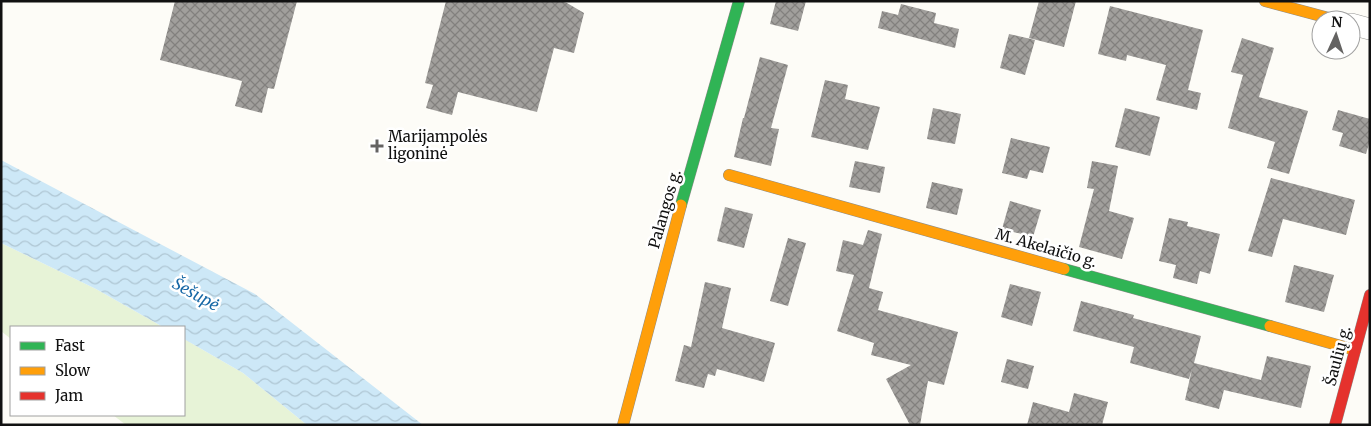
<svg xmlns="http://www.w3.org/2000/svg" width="1371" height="426" font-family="Merriweather,serif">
<defs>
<pattern id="water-waves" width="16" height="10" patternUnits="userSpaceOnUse" patternTransform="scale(1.25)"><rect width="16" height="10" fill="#cde8f7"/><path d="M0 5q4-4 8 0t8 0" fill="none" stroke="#afc6d3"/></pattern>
<pattern id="building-cross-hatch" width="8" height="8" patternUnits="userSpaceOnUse" patternTransform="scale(1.25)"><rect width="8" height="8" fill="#a19f9c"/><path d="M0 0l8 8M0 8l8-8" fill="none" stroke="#82807e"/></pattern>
</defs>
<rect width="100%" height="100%" fill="#fdfcf7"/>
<g fill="#e7f3d7">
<polygon points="1,243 96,289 163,327 11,327 11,339 1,331"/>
<polygon points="184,339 243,373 307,425 126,425 113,415 184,415"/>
</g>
<polygon fill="url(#water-waves)" points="1,160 255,294 423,425 307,425 243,373 184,339 184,327 163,327 96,289 1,243"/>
<g fill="url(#building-cross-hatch)">
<polygon points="175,1 297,1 274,89 268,88 262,113 235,106 242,81 160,60"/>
<polygon points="446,1 561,1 567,3 584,13 574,53 554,48 537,112 458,92 452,115 426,108 433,85 425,83"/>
<polygon points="776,1 806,1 798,31 770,24"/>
<polygon points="1039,1 1076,1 1064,47 1029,38"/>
<polygon points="901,4 936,13 934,23 959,29 955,48 878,28 882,11 898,15"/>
<polygon points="1110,6 1203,30 1188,90 1201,93 1197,110 1156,100 1166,65 1127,55 1126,61 1098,54"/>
<polygon points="1009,34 1035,40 1025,75 1000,68"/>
<polygon points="1242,38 1274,48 1259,97 1308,111 1289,174 1267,168 1275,142 1228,128 1243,75 1231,72"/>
<polygon points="760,57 788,65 771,128 779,129 771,166 734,157 743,118 744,118"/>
<polygon points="825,80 848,85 845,99 880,107 868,150 811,137"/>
<polygon points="933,108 961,114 955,144 927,139"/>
<polygon points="1125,108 1160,117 1150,156 1115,147"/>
<polygon points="1338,110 1370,119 1370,140 1366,154 1339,146 1343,133 1332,130"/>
<polygon points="1011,138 1050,147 1043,173 1030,170 1027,179 1002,173"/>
<polygon points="855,161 885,167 880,193 849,187"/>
<polygon points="1092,161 1118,166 1109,211 1134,218 1122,259 1079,247 1094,189 1087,188"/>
<polygon points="1271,178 1355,200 1346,235 1283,219 1272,257 1248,251"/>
<polygon points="932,182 963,189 957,215 926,208"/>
<polygon points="1010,201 1041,210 1033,237 1002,229"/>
<polygon points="725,207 753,214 744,248 717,241"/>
<polygon points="1169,218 1188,222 1187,226 1220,234 1210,274 1200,271 1197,284 1173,278 1176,265 1159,261"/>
<polygon points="868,230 882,234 869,288 883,292 878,310 958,332 944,385 928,381 920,425 910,425 886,379 911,365 871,355 874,343 837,331 854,275 836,271 843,240 863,245"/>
<polygon points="788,238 806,243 788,306 770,301"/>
<polygon points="1294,265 1334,275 1324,312 1285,302"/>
<polygon points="705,282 731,288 722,328 775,343 764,382 717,369 715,376 708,374 704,388 675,381 684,345 691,347"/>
<polygon points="1010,284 1041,292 1032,326 1001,317"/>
<polygon points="1081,301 1134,315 1133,318 1201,336 1194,363 1261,380 1267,356 1311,366 1301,408 1224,390 1219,409 1185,400 1192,369 1189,379 1130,363 1134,347 1073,331"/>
<polygon points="1007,359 1034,366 1028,389 1001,382"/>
<polygon points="1074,393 1108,402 1102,425 1027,425 1033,402 1069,412"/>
</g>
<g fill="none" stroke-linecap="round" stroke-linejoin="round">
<defs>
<polyline id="street" points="1351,24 1370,29"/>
<g id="fast">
<polyline points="681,205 739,1"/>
<polyline points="1064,269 1270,326"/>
</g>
<g id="slow">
<polyline points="1265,1 1336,20"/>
<polyline points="729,175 1064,269"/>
<polyline points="1270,326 1355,350"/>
<polyline points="623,425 681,205"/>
</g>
<polyline id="jam" points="1335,425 1370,295"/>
</defs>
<use href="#street" stroke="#979795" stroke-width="22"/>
<use href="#fast" stroke="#8e8d8b" stroke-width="12"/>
<use href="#slow" stroke="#8e8d8b" stroke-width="12"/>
<use href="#jam" stroke="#8e8d8b" stroke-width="12"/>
<use href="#street" stroke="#fffffe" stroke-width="21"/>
<use href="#fast" stroke="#30b455" stroke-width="11"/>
<use href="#slow" stroke="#ff9f0a" stroke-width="11"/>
<use href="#jam" stroke="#e5322d" stroke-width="11"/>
</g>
<path fill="#646362" stroke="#fff" stroke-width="2" d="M374.5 138.5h5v5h5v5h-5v5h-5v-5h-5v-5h5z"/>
<g text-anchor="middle" stroke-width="5" stroke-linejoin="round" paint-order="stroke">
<g font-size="15" fill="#111" stroke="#fff" text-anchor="start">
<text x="388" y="142">Marijampolės<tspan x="388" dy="17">ligoninė</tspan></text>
</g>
<g font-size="15" fill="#111" stroke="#fff">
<text transform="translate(665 209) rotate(-74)" y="5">Palangos g.</text>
<text transform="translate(1046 248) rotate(16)" y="5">M. Akelaičio g.</text>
<text transform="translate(1338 356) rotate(-75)" y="5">Šaulių g.</text>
</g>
<g font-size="16" font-style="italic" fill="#1768a6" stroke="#fff">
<text transform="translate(196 294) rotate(29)" y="6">Šešupė</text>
</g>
</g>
<rect width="1371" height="426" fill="none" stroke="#111111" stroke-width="5"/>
<rect x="10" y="326" width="175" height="90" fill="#ffffff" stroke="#a0a0a0"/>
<rect x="20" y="342" width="25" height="8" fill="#30b455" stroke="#a0a0a0"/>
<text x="55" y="351" font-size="15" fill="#111111">Fast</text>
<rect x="20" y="367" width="25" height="8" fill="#ff9f0a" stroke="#a0a0a0"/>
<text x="55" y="376" font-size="15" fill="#111111">Slow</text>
<rect x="20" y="392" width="25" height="8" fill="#e5322d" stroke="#a0a0a0"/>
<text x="55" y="401" font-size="15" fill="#111111">Jam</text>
<g transform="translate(1336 35) rotate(3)"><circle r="24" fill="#ffffff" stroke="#a0a0a0"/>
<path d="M0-4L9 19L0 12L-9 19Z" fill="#646362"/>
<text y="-8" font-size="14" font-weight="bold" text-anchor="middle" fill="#111111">N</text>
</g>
</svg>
